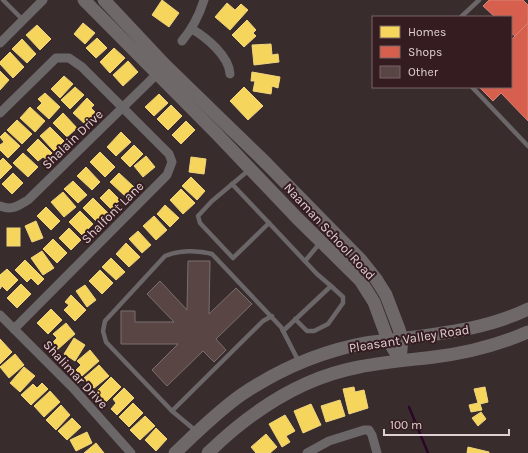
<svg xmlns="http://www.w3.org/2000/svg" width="528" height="453" font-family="Karla,sans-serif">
<rect width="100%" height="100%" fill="#392c2d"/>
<g fill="#f6d55c" stroke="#f0d47f">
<polygon points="162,0 179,13 169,27 152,15"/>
<polygon points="227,3 235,10 241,4 248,10 230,30 215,17"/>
<polygon points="247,20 256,30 253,33 256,36 244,47 232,35"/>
<polygon points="83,23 95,33 85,44 74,34"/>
<polygon points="37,25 51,39 40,50 26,35"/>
<polygon points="97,38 107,48 96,58 86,48"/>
<polygon points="22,39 36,54 27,63 12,49"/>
<polygon points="271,44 272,55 278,54 279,62 254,65 252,45"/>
<polygon points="114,48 125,58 110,73 100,62"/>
<polygon points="10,52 24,67 13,78 0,64 0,62"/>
<polygon points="128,61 138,72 123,86 113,75"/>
<polygon points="0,71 9,80 0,90"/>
<polygon points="252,72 280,77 278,88 272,86 271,94 253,91 255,81 251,81"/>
<polygon points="64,76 73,84 60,98 51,89"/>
<polygon points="75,87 84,95 70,109 61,100"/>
<polygon points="244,87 263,106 248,120 230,101"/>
<polygon points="45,93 60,107 49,119 37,108 42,103 38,99"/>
<polygon points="159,94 168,103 154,116 145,107"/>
<polygon points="87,98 94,105 91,108 97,114 86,125 73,113"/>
<polygon points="171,105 182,116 168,130 157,119"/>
<polygon points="30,107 45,121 35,132 20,118"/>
<polygon points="63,113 77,128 67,137 53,123"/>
<polygon points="17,120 32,134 22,144 7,130"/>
<polygon points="186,121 195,130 181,144 172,135"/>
<polygon points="50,127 64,141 54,151 40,136"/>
<polygon points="5,132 20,146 8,158 0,150 0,145 4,142 0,137"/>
<polygon points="121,132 131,142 116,156 107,147"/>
<polygon points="38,139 52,153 46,159 43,157 38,161 27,150"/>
<polygon points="134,145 143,154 130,167 121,158"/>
<polygon points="100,152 115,167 105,177 90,162"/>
<polygon points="23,153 38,167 28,177 13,163"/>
<polygon points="146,156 155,167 143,177 134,166"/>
<polygon points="191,157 206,159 204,174 189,172"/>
<polygon points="3,158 12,167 0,179 0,161"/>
<polygon points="86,167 100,182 92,190 77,176"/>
<polygon points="13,173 23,183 12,194 2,184"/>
<polygon points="119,173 134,187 125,196 110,182"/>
<polygon points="191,177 205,191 197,200 182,186"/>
<polygon points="73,181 87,195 78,203 64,189"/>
<polygon points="109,189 120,200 111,209 100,198"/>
<polygon points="181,189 195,203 183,214 170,200"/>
<polygon points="63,192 76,207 64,217 51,202"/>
<polygon points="93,198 108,213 98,223 83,208"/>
<polygon points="165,205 179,218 170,227 157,214"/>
<polygon points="46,207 60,221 51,230 37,216"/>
<polygon points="80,211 93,224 82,235 69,222"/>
<polygon points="154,216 167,230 156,240 143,226"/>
<polygon points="36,221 43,238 32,242 25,226"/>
<rect x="7" y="228" width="13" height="18"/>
<polygon points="69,228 81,240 71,250 59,238"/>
<polygon points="138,231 151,245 142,253 129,239"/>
<polygon points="53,239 67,253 57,263 43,249"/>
<polygon points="126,243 140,257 129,267 116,254"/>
<polygon points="42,251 54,268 43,275 31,258"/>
<polygon points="111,258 125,272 116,280 102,267"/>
<polygon points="25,260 44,279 38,285 31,278 27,282 15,270"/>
<polygon points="7,269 18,280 7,291 2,286 0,289 0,275"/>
<polygon points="100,270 113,283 102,294 89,281"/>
<polygon points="21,284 31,294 17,308 7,298"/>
<polygon points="85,285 96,300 87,307 76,291"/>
<polygon points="71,295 86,310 75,321 64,310 69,305 65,302"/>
<polygon points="51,309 62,320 48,334 37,323"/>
<polygon points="66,323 75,334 57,350 52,343 57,338 53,334"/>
<polygon points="74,338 85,345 75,361 64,354"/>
<polygon points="0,339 12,352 0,364"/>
<polygon points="90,350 99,361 82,376 76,370 81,365 77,361"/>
<polygon points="15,354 24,365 9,378 0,367"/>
<polygon points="99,365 109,376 93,389 84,378"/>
<polygon points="24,367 35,376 20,392 10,383"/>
<polygon points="111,377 121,387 106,402 96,392"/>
<polygon points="42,383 48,389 31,405 21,395 33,384 37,388"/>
<polygon points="354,387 355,392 364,390 368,408 349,414 343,389"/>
<polygon points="485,387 488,402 480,404 482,410 471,412 469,405 478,403 474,389"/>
<polygon points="124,388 134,398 117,415 111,409 116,403 113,399"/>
<polygon points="50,391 60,402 44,417 34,406"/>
<polygon points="340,400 345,416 326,422 321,406"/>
<polygon points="133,403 143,413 129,427 119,417"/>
<polygon points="311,404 321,425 303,433 294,411"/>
<polygon points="61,405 70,415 56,430 46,420"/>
<polygon points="481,412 486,419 478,426 472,418"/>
<polygon points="285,415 295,431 286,436 290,442 282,447 269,424"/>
<polygon points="145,416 155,426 140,440 130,430"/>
<polygon points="72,418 81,427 67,440 58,431"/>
<polygon points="156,428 167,439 156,451 145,440"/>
<polygon points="87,432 92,443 76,451 70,440"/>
<polygon points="266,434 277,447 270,453 256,453 251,447"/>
<polygon points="96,443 104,453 84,453"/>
<polygon points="468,447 489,452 489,453 467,453"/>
</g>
<g fill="#d6604d" stroke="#d98275">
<polygon points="489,0 523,0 528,5 528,23 515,36 511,33 511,17 495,17 483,6"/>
<polygon points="528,23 528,121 501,93 493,101 479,87 511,87 511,40"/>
</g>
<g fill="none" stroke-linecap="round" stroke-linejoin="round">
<polyline stroke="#2a0728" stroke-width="2.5" points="409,407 428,453"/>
</g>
<polygon fill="#594543" stroke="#7a6f6e" points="188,261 210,261 209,314 236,288 252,304 216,339 226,350 214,362 203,351 167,386 152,370 178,344 121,344 121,311 135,311 135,322 174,322 147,294 160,281 187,310"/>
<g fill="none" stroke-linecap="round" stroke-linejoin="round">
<g stroke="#6b6668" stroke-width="4.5">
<polyline points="3,0 23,20"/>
<polyline points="461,17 479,0"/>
<polyline points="472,87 528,146"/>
<polyline points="249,170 212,201 198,216 200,223 233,258 269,223 317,274 331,286 283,331"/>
<polyline points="232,184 269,223"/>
<polyline points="305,261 320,243"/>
<polyline points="295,319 307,331 314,331 328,324 343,303 343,297 331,286"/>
<polyline points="172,411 263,321 272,316"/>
<path d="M196,431L172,411L106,342L103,331L105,321L165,256C179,250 198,250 212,254L281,327L299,362"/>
</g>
<g stroke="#6b6668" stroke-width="9">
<path d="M192,29C207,38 229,56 230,74"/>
<path d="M182,41C193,28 199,16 204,0"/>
<polyline points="0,43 43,0"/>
<polyline points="0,113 56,58 69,58 82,67 169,154 172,162 167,175 14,329"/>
<path d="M0,206C12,211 18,206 28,200L161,70"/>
<polyline points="0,315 73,388 131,453"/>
<polyline points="307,453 329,441 364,430 369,430 372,435 377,453"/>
</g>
<g stroke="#6f6869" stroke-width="13">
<polyline points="84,0 216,133 297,218 360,280 374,302 388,340 400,360"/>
<polyline points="104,0 165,65 266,163 361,260 376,279 386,295 399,329 402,339 400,360"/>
<path d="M175,453C196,433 217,412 241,395C278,370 322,351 366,343C377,341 388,341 399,339C443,333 487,329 528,309"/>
<path d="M208,453C250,412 300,378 359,367C384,362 409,360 434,357C467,353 498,345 528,332"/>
</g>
</g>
<g text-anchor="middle" stroke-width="4" stroke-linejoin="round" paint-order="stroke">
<g font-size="13" fill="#e1d0d2" stroke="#341c20">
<text transform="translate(72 139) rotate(-44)" y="5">Shalain Drive</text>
<text transform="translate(112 212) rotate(-45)" y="5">Shalfont Lane</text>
<text transform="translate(330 231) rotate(47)" y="5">Naaman School Road</text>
<text transform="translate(409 338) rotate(-9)" y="5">Pleasant Valley Road</text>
<text transform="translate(76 374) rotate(47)" y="5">Shalimar Drive</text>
</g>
</g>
<rect x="372" y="16" width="140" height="72" fill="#341c20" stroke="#796467"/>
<rect x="380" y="26" width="20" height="12" fill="#f6d55c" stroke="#796467"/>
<text x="408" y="36" font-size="12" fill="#e1d0d2">Homes</text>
<rect x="380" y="46" width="20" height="12" fill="#d6604d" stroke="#796467"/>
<text x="408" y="56" font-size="12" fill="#e1d0d2">Shops</text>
<rect x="380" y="66" width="20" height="12" fill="#594543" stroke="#796467"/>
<text x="408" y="76" font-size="12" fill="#e1d0d2">Other</text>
<path d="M384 429v6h125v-6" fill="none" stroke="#e1d0d2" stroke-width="2"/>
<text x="390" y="429" font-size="12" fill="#e1d0d2" stroke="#341c20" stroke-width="3" paint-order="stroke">100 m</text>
</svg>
